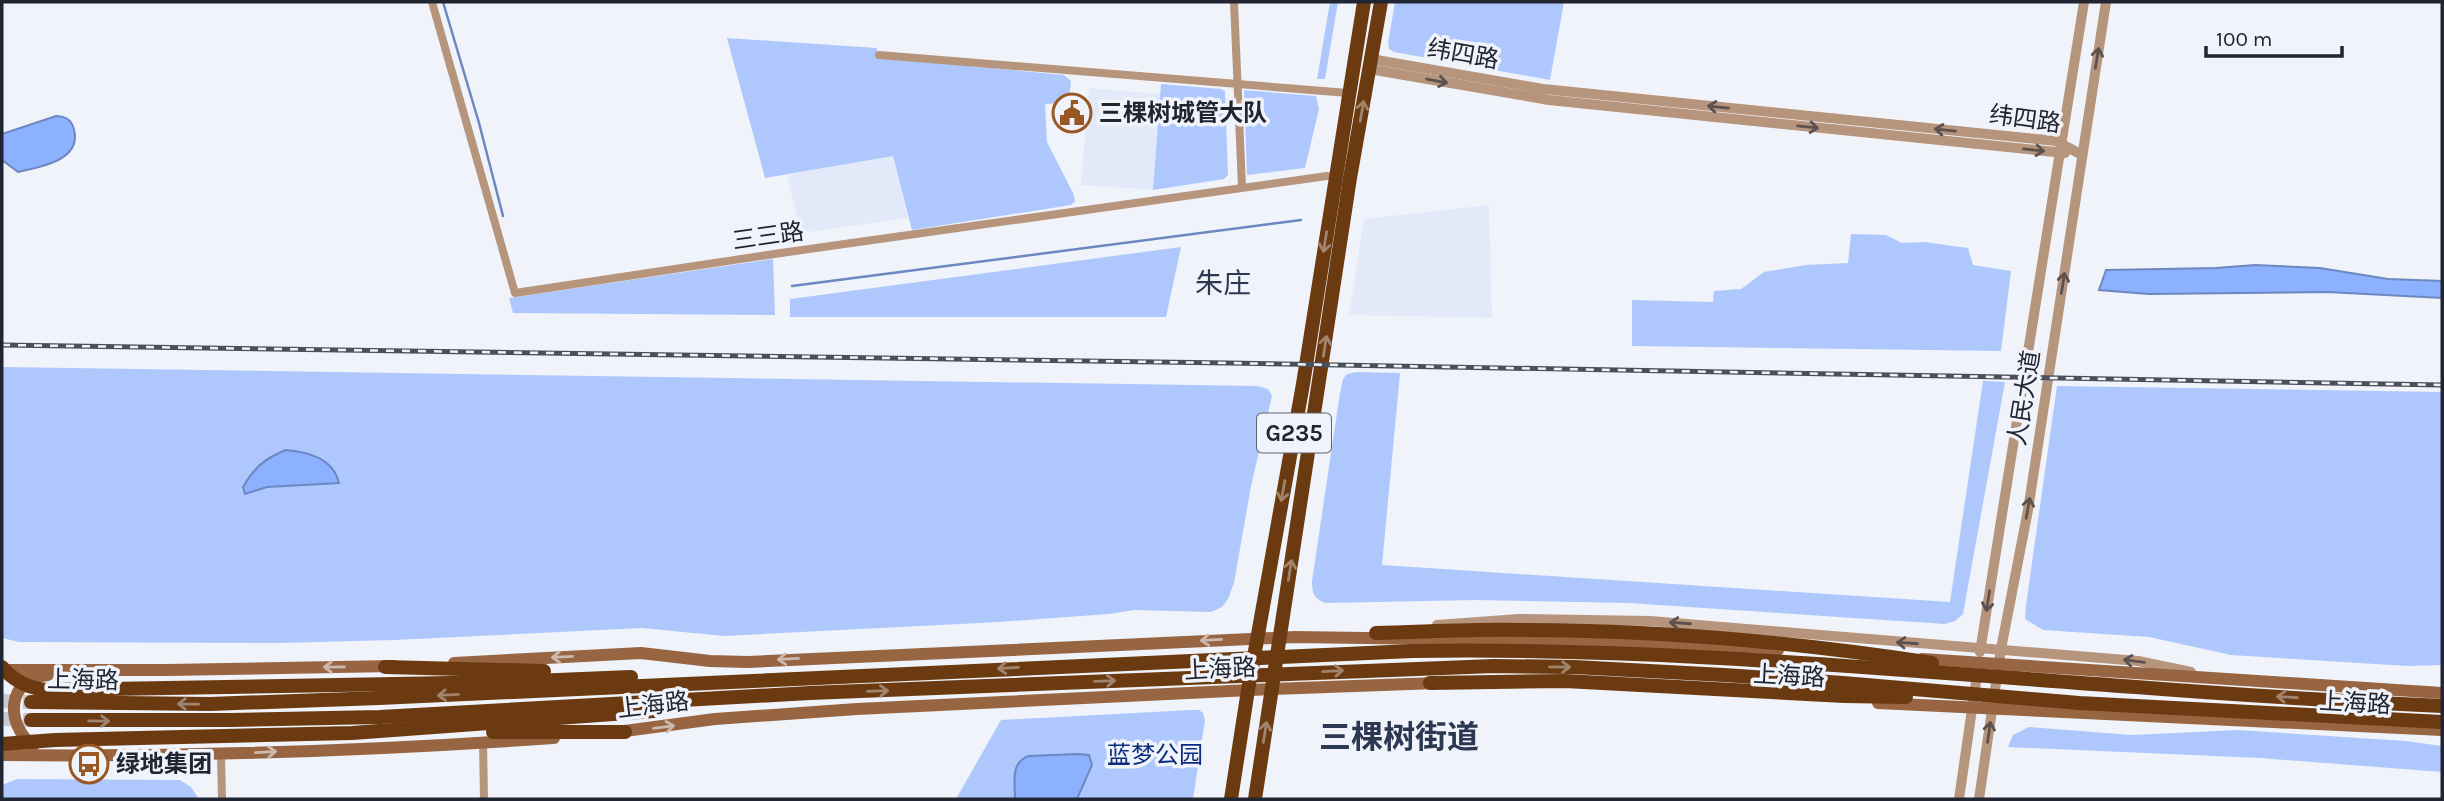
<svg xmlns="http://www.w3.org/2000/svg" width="2444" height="801" font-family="Karla,'Noto Sans SC',sans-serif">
<rect width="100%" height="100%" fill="#f0f3fa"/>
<g fill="#e2eafa">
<polygon points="1089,88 1160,94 1153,190 1081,185"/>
<polygon points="893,155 908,218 801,233 787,175"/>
<polygon points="1489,205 1492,318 1349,315 1364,219"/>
</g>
<g fill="#aec8fe">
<polygon points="1330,2 1338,2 1325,79 1317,79"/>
<polygon points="1395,2 1564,2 1550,80 1394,52 1389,49 1388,43"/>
<polygon points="727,38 877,48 877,57 1064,75 1071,81 1069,101 1068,103 1045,104 1047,142 1073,193 1075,201 1071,205 912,230 893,156 765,178"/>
<polygon points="1161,84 1221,89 1225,91 1228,175 1224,179 1153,190"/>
<polygon points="1244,90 1316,96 1319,109 1305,168 1247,175"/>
<polygon points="1851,234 1886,235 1902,243 1924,242 1968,248 1973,265 2011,271 2001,351 1632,346 1632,300 1713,302 1714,291 1741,289 1764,272 1806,265 1848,263"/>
<polygon points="1181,247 1166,317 790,317 790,299"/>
<polygon points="773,259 775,315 513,313 509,298"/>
<polygon points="2,367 1257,386 1268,389 1272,396 1251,486 1234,583 1228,599 1222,607 1211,612 1134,610 1109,614 999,622 724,636 642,628 394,640 282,643 19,642 2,638"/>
<path d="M1357,372L1400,373L1382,565L1950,602L1983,381L2005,382L1963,614L1955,621L1945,624L1628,603L1476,600L1326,603C1314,599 1312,593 1312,581L1340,393L1343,379L1347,374Z"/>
<polygon points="2057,386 2442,392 2442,665 2408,666 2231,655 2149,637 2043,630 2025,619 2026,605"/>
<polygon points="1191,710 1199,710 1203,713 1205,720 1193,799 956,799 1001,720"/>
<polygon points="2029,727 2132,735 2238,730 2406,741 2442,746 2442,772 2260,758 2008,747 2013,735"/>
<polygon points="17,779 180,780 191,787 199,799 2,799 2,785"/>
</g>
<g fill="#8cb1ff" stroke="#6c87c1" stroke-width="2">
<path d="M56,116C64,116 70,118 73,126C85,160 41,167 18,172L2,160V134Z"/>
<polygon points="2255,265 2320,268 2388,279 2442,281 2442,298 2327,292 2149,294 2099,290 2106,270 2216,268"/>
<path d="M286,450C308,452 333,458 339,483L267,487L245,494L243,487C254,468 265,458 286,450Z"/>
<path d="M1078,754L1089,755L1092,765L1077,799H1015C1015,783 1010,762 1029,756Z"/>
</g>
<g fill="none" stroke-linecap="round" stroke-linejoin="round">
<g stroke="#6c87c1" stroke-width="2.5">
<polyline points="443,2 479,123 503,216"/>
<polyline points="792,286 1301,220"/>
</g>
<g stroke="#c6cad2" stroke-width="14" stroke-dasharray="14 7" stroke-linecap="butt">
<polyline points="2,701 31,702"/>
<polyline points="2,719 31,720"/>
</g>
<g stroke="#b7947c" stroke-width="8">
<polyline points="432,2 515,293 781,253 1327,176"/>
<polyline points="1234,2 1242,187"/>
<polyline points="879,55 1348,93"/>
<polyline points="483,742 484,799"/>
<polyline points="221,754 222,799"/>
</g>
<g stroke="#b7947c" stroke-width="10">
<polyline points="1371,59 1543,89 2056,141 2082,155"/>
<polyline points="1369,69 1549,100 2065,153"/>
<polyline points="1437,625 1519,619 1650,621 2138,661 2191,672"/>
<polyline points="1980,652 2084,2"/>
<polyline points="1959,799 1978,668"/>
<polyline points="1979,799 2001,649 2028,510 2106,2"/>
</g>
<g stroke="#976542" stroke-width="12">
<polyline points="1922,659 2442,693"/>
<polyline points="454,663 641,653 710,661 748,662 1295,637 1644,642 1778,650"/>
<polyline points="2,670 167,670 394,666"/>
<polyline points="1878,703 2442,730"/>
<polyline points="617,732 715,719 857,709 1272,689 1437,683"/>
<path d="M33,746C5,723 6,679 48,675"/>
<path d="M2,755C186,757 370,751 554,738"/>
</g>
<g stroke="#6b3a10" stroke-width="14">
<path d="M1376,633C1424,632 1472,629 1520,630C1658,630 1796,642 1932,663"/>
<path d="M2,667C14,681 31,689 49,690L506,682L631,677"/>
<polyline points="385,667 544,671"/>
<polyline points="1430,683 1565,681 1844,696 1906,697"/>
<path d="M31,702L210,704L379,698L1412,651C1654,647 1895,670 2136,687C2238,695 2340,701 2442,706"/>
<polyline points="31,720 231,720 380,717 810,693 1494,666 1574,667 1724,675 1843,683 2079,703 2442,722"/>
<polyline points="493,732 625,732"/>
<polyline points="2,744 55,740 352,733 654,711"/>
<polyline points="1231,799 1248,690 1303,384 1364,2"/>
<polyline points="1255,799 1350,178 1381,2"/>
</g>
<defs>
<polyline id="rail" points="2,345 1228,363 2442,385"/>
</defs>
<use href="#rail" stroke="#4b4f5a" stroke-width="5"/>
<use href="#rail" stroke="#f0f3fa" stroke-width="2.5" stroke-dasharray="8" stroke-linecap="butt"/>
</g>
<defs><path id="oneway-shaft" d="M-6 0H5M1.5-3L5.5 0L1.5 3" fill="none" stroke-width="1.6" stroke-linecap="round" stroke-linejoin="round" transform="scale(1.75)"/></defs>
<g stroke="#5c514f">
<use href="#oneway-shaft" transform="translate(2097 58) rotate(-81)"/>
<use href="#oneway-shaft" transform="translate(1437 81) rotate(10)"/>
<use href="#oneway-shaft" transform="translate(1718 107) rotate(-174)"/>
<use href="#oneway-shaft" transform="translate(1808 127) rotate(6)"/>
<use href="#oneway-shaft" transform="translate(1945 130) rotate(-174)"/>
<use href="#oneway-shaft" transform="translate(2034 150) rotate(6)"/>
<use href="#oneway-shaft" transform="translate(2063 283) rotate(-81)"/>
<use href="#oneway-shaft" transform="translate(2028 508) rotate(-80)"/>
<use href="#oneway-shaft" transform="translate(1988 601) rotate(99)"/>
<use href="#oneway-shaft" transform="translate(1680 623) rotate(-176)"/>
<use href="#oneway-shaft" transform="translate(1907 643) rotate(-176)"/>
<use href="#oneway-shaft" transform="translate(2134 661) rotate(-173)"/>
<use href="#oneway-shaft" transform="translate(1989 732) rotate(-82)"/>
</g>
<g stroke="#a0846e">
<use href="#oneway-shaft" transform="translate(1362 111) rotate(-80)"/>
<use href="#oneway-shaft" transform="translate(1325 242) rotate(99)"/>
<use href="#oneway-shaft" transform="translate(1325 346) rotate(-81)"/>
<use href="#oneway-shaft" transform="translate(1283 491) rotate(100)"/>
<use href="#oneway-shaft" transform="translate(1290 570) rotate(-81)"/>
<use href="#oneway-shaft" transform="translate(1560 667) rotate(1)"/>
<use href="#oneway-shaft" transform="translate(1008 668) rotate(177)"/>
<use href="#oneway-shaft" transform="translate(1333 671) rotate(-3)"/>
<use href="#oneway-shaft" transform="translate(1105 681) rotate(-2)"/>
<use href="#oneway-shaft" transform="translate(878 691) rotate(-2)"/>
<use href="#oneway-shaft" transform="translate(448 695) rotate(177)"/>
<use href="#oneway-shaft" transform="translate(2287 697) rotate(-176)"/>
<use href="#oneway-shaft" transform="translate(188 704) rotate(-179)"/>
<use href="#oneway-shaft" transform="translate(99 721) rotate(1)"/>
<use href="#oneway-shaft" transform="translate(1265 732) rotate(-81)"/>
</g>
<g stroke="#ccbab0">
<use href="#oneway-shaft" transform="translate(1211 640) rotate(177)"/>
<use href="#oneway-shaft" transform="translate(562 657) rotate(177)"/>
<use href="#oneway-shaft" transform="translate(788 659) rotate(177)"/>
<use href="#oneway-shaft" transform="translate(334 667) rotate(179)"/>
<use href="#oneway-shaft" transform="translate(664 727) rotate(-7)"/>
<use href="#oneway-shaft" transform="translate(266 752) rotate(-3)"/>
</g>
<defs>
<symbol id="civic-ring" viewBox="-11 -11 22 22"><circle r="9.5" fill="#f0f3fa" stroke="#985723" stroke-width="1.5"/><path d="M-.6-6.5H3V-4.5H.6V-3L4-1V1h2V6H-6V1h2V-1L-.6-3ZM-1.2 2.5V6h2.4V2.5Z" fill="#985723"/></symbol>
<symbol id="bus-ring" viewBox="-11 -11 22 22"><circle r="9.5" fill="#f0f3fa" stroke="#985723" stroke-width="1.5"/><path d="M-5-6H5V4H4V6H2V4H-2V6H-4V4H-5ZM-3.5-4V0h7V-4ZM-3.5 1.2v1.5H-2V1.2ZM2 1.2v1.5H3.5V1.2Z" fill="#985723"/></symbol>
</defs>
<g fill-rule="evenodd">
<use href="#civic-ring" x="1050" y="91" width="44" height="44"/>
<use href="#bus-ring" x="67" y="742" width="44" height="44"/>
</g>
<g text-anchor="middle" stroke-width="7" stroke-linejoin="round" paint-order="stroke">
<rect fill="#f0f3fa" stroke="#5e636d" stroke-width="2" x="1257" y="413.5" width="74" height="39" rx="5"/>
<g font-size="23" font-weight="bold" fill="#202531">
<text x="1294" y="441">G235</text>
</g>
<g font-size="24" fill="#202531" stroke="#f0f3fa">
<text transform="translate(1463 54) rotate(10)" y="8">纬四路</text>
<text transform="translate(2025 119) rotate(8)" y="8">纬四路</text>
<text transform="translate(768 236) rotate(-8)" y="8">三三路</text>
<text transform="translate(2024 398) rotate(-81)" y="8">人民大道</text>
<text transform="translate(1220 669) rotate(-3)" y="8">上海路</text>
<text transform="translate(1789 676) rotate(3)" y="8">上海路</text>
<text transform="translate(83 680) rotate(1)" y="8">上海路</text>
<text transform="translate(2355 703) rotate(3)" y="8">上海路</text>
<text transform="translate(653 705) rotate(-7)" y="8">上海路</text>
</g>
<g font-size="24" font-weight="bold" fill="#202531" stroke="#f0f3fa" text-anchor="start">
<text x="1099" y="121">三棵树城管大队</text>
<text x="116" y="772">绿地集团</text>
</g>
<g font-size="24" fill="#0c2c82" stroke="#f0f3fa">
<text x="1155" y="763">蓝梦公园</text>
</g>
<g font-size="28" fill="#2c3852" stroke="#f0f3fa">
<text x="1223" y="293">朱庄</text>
</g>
<g font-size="32" font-weight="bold" fill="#2c3852" stroke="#f0f3fa">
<text x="1399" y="748">三棵树街道</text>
</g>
</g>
<rect width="2444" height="801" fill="none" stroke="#202531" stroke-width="7"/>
<path d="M2206 46v10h136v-10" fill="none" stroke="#202531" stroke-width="3.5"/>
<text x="2216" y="46" font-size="21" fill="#202531" stroke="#f0f3fa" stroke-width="5" paint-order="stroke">100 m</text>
</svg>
